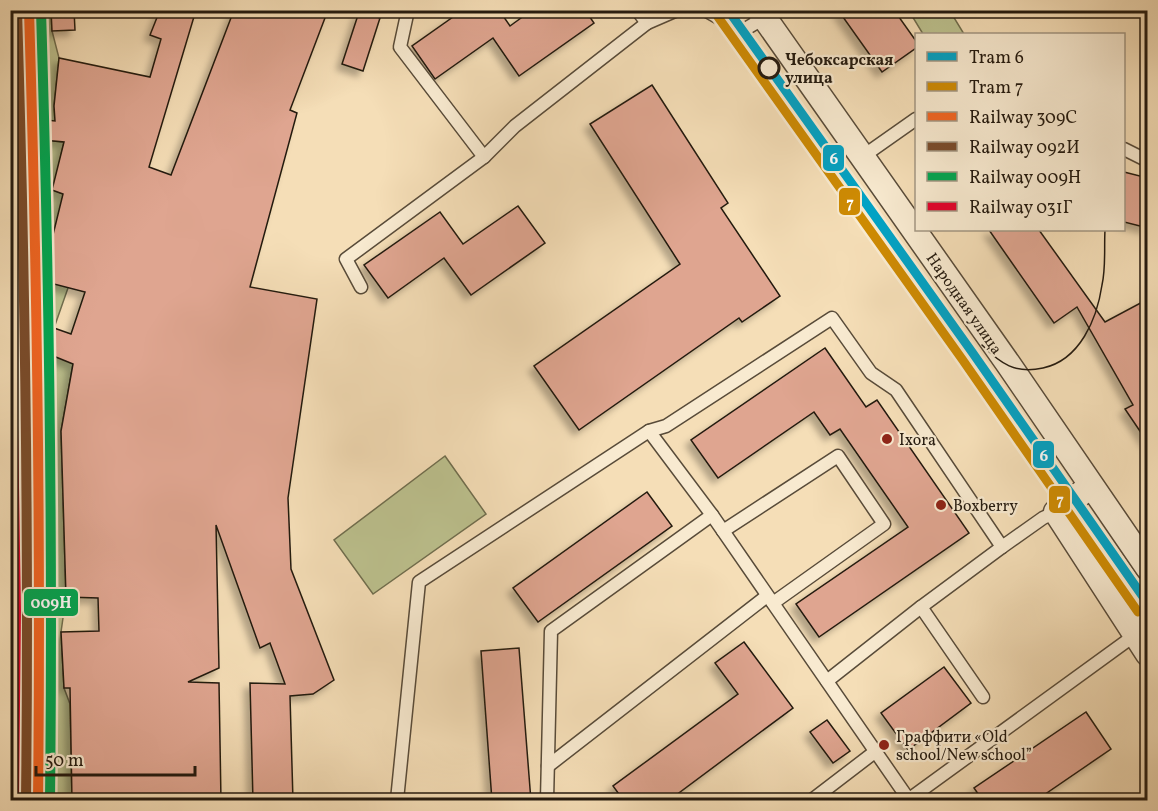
<svg xmlns="http://www.w3.org/2000/svg" width="1158" height="811" font-family="Vollkorn,serif">
<defs>
<filter id="shadow"><feDropShadow dx="-5.5" dy="5.5" stdDeviation="3" flood-color="#0004"/></filter>
</defs>
<rect width="100%" height="100%" fill="#f5deb7"/>
<filter id="stains"><feTurbulence type="fractalNoise" baseFrequency=".00333" numOctaves="4"/><feColorMatrix values="0 0 0 0 .2 0 0 0 0 .09 0 0 0 0 .02 0 0 0 .5 -.17"/></filter>
<radialGradient id="worn" r=".72"><stop offset=".6" stop-color="#630" stop-opacity="0"/><stop offset="1" stop-color="#630" stop-opacity=".3"/></radialGradient>
<g fill="#bcc18e" stroke="#706e4e" stroke-width="1.5">
<polygon points="10,11 51,11 52,31 59,58 54,106 55,121 43,140 64,142 53,190 63,194 68,288 54,328 73,364 61,431 66,597 61,632 64,688 70,704 72,800 11,800"/>
<polygon points="909,11 950,11 964,34 923,34"/>
<polygon points="445,456 486,514 373,594 334,540"/>
</g>
<g fill="#dfa590" stroke="#241a0f" stroke-width="1.5" filter="url(#shadow)">
<polygon points="51,10 74,10 75,30 52,31"/>
<polygon points="160,10 196,10 149,167 171,175 234,10 328,10 290,110 297,113 250,287 317,299 288,498 291,569 334,680 313,694 290,696 293,801 253,801 250,683 285,684 270,643 260,648 216,525 219,668 188,682 219,683 221,801 72,801 70,688 64,688 61,632 99,631 98,598 66,597 61,431 73,364 46,353 54,328 71,334 85,292 50,283 53,256 51,243 63,194 52,190 64,142 43,140 46,120 55,121 54,106 59,58 150,77 161,39 150,35"/>
<polygon points="463,10 499,10 510,26 532,10 585,10 594,23 519,76 493,38 435,79 412,46"/>
<polygon points="838,10 894,10 916,41 916,48 882,72"/>
<polygon points="359,12 380,18 363,71 342,64"/>
<polygon points="652,85 728,203 721,208 780,296 742,322 739,318 579,430 534,366 680,264 590,124"/>
<polygon points="1124,172 1148,178 1148,228 1124,222"/>
<polygon points="518,206 545,243 471,295 444,258 388,298 364,265 440,212 463,244"/>
<polygon points="989,230 1039,230 1105,322 1148,299 1148,443 1125,409 1133,405 1077,307 1054,323"/>
<polygon points="825,348 866,407 877,400 969,533 819,637 796,604 908,527 840,429 830,435 814,412 718,478 691,440"/>
<polygon points="647,492 672,526 538,622 513,588"/>
<polygon points="744,642 793,708 668,801 624,801 613,786 738,694 715,663"/>
<polygon points="519,648 531,801 492,801 481,651"/>
<polygon points="944,667 971,703 908,750 881,713"/>
<polygon points="1086,712 1111,749 1035,801 983,801 974,788"/>
<polygon points="827,720 850,751 833,763 810,732"/>
</g>
<g fill="none" stroke-linecap="round" stroke-linejoin="round">
<defs>
<g id="service">
<polyline points="408,10 400,47 484,157"/>
<polyline points="637,10 647,23 677,10"/>
<polyline points="705,10 742,31 764,18"/>
<polyline points="1124,149 1148,161"/>
<polyline points="862,157 916,119"/>
<polyline points="361,287 346,259 484,157 515,126 647,23"/>
<polyline points="723,531 838,456 884,524 773,603"/>
<polyline points="921,607 983,697"/>
<polyline points="827,681 921,607 1002,547"/>
<polyline points="548,766 767,596"/>
<polyline points="397,800 419,582 649,431"/>
<polyline points="547,800 551,631 712,515"/>
<polyline points="812,800 876,751"/>
<polyline points="908,800 1135,635"/>
<polyline points="909,800 712,515 649,431 666,426 832,318 871,373 896,390 1002,547 1043,518 1056,512"/>
</g>
<g id="minor">
<polyline points="759,10 1009,365 1148,568"/>
<polyline points="1091,486 1056,512 1148,654"/>
</g>
</defs>
<use href="#service" stroke="#584b39" stroke-width="15"/>
<use href="#minor" stroke="#584b39" stroke-width="27"/>
<use href="#service" stroke="#f8ead0" stroke-width="12"/>
<use href="#minor" stroke="#f8ead0" stroke-width="24"/>
<path stroke="#241a0f" stroke-width="1.5" d="M982,345C1001,364 1015,374 1043,368C1080,360 1097,319 1102,285C1106,268 1104,248 1105,230"/>
<defs>
<path id="rail-1" d="M29,10C37,274 41,537 38,800"/>
<path id="rail-2" d="M17,10C25,273 29,537 26,800"/>
<path id="rail-3" d="M41,10C49,274 53,537 50,800"/>
<polyline id="rail-4" points="10,239 16,610 14,800"/>
</defs>
<use href="#rail-1" stroke="#f8ead0" stroke-width="15"/>
<use href="#rail-2" stroke="#f8ead0" stroke-width="15"/>
<use href="#rail-3" stroke="#f8ead0" stroke-width="15"/>
<use href="#rail-4" stroke="#f8ead0" stroke-width="15"/>
<use href="#rail-1" stroke="#f26522" stroke-width="10"/>
<use href="#rail-2" stroke="#7a4b2a" stroke-width="10"/>
<use href="#rail-3" stroke="#00a651" stroke-width="10"/>
<use href="#rail-4" stroke="#e4002b" stroke-width="10"/>
<defs>
<polyline id="tram-1" points="728,10 972,352 1148,604"/>
<polyline id="tram-2" points="718,17 962,359 1138,612"/>
</defs>
<use href="#tram-1" stroke="#f8ead0" stroke-width="14"/>
<use href="#tram-2" stroke="#f8ead0" stroke-width="14"/>
<use href="#tram-1" stroke="#02a2c4" stroke-width="9"/>
<use href="#tram-2" stroke="#cd8a03" stroke-width="9"/>
</g>
<circle fill="#f8ead0" stroke="#241a0f" stroke-width="3" cx="769" cy="68" r="10"/>
<g fill="#8f2418" stroke="#f8ead0" stroke-width="2">
<circle cx="887" cy="439" r="6"/>
<circle cx="941" cy="505" r="6"/>
<circle cx="884" cy="745" r="6"/>
</g>
<g text-anchor="middle" stroke-width="4.5" stroke-linejoin="round" paint-order="stroke">
<g font-size="16" font-weight="bold" fill="#241a0f" stroke="#f8ead0" text-anchor="start">
<text x="785" y="65">Чебоксарская<tspan x="785" dy="18">улица</tspan></text>
</g>
<g font-size="16" fill="#241a0f" stroke="#f8ead0">
<text transform="translate(965 303) rotate(55)" y="6">Народная улица</text>
</g>
<g font-size="16" fill="#241a0f" stroke="#f8ead0" text-anchor="start">
<text x="899" y="445">Ixora</text>
<text x="953" y="511">Boxberry</text>
<text x="896" y="742">Граффити «Old<tspan x="896" dy="18">school/New school”</tspan></text>
</g>
</g>
<g stroke="#f8ead0" stroke-width="2">
<rect x="822" y="144" width="23" height="28" rx="6" fill="#02a2c4"/>
<rect x="838" y="187" width="23" height="29" rx="6" fill="#cd8a03"/>
<rect x="1032" y="440" width="23" height="29" rx="6" fill="#02a2c4"/>
<rect x="1048" y="485" width="23" height="29" rx="6" fill="#cd8a03"/>
<rect x="23" y="588" width="56" height="29" rx="6" fill="#00a651"/>
</g>
<g font-size="16" text-anchor="middle" font-weight="bold" fill="#fff">
<text x="834" y="164">6</text>
<text x="850" y="208">7</text>
<text x="1044" y="461">6</text>
<text x="1060" y="505">7</text>
<text x="51" y="608">009Н</text>
</g>
<rect width="1158" height="811" fill="none" stroke="#f5deb7" stroke-width="36"/>
<rect x="12" y="12" width="1134" height="787" fill="none" stroke="#241a0f" stroke-width="3"/>
<rect x="18" y="18" width="1122" height="775" fill="none" stroke="#241a0f" stroke-width="1.5"/>
<rect x="915" y="33" width="210" height="198" fill="#f8ead0" stroke="#a39783" stroke-width="1.5"/>
<rect x="927" y="52" width="30" height="9" fill="#02a2c4" stroke="#a39783" stroke-width="1.5"/>
<text x="969" y="63" font-size="18" fill="#241a0f">Tram 6</text>
<rect x="927" y="82" width="30" height="9" fill="#cd8a03" stroke="#a39783" stroke-width="1.5"/>
<text x="969" y="93" font-size="18" fill="#241a0f">Tram 7</text>
<rect x="927" y="112" width="30" height="9" fill="#f26522" stroke="#a39783" stroke-width="1.5"/>
<text x="969" y="123" font-size="18" fill="#241a0f">Railway 309С</text>
<rect x="927" y="142" width="30" height="9" fill="#7a4b2a" stroke="#a39783" stroke-width="1.5"/>
<text x="969" y="153" font-size="18" fill="#241a0f">Railway 092И</text>
<rect x="927" y="172" width="30" height="9" fill="#00a651" stroke="#a39783" stroke-width="1.5"/>
<text x="969" y="183" font-size="18" fill="#241a0f">Railway 009Н</text>
<rect x="927" y="202" width="30" height="9" fill="#e4002b" stroke="#a39783" stroke-width="1.5"/>
<text x="969" y="213" font-size="18" fill="#241a0f">Railway 031Г</text>
<path d="M36 766v9h159v-9" fill="none" stroke="#241a0f" stroke-width="3"/>
<text x="45" y="766" font-size="18" fill="#241a0f" stroke="#f8ead0" stroke-width="4.5" paint-order="stroke">50 m</text>
<rect width="100%" height="100%" filter="url(#stains)"/>
<rect width="100%" height="100%" fill="url(#worn)"/>
</svg>
